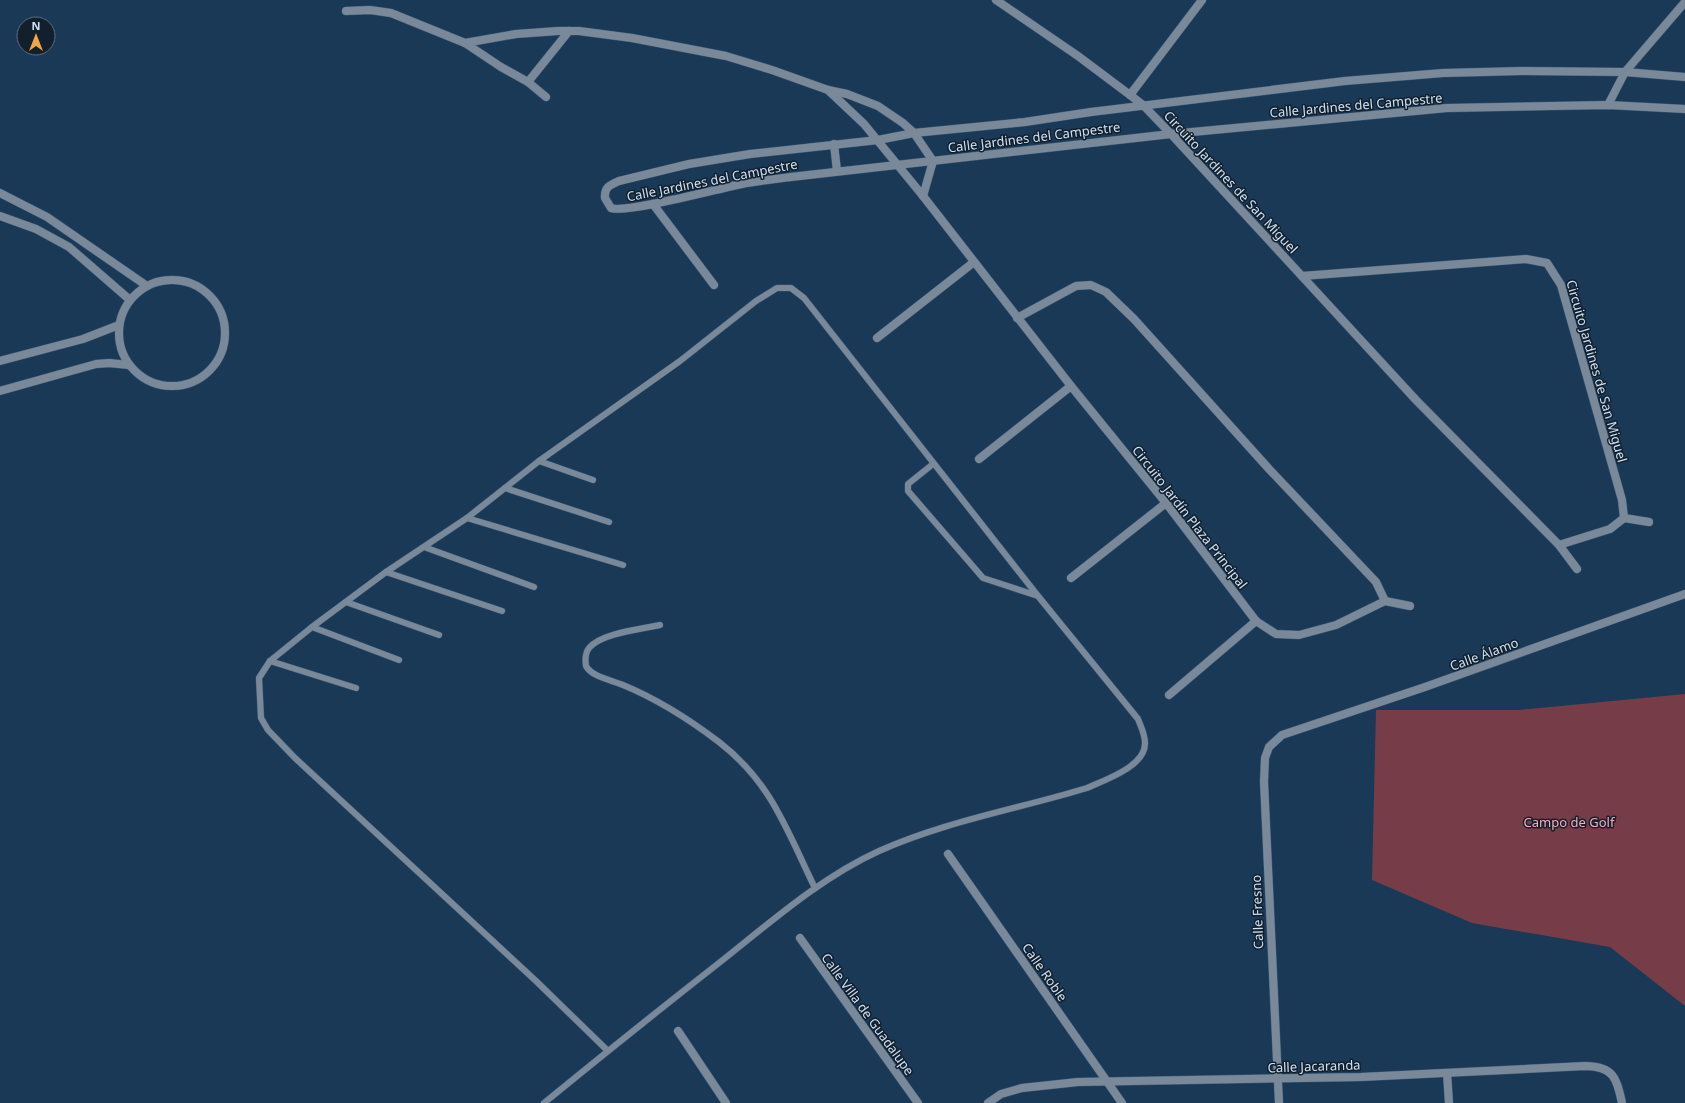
<svg xmlns="http://www.w3.org/2000/svg" width="1685" height="1103" font-family="'Noto Sans',sans-serif">
<rect width="100%" height="100%" fill="#193957"/>
<polygon fill="#763d48" points="1685,694 1685,1006 1610,947 1472,923 1372,880 1376,710 1519,710"/>
<g fill="none" stroke-linecap="round" stroke-linejoin="round">
<defs>
<g id="service">
<polyline points="539,461 593,480"/>
<polyline points="933,464 908,484 908,491 983,578 1038,596"/>
<polyline points="505,488 609,522"/>
<polyline points="467,518 623,565"/>
<polyline points="424,547 534,587"/>
<polyline points="386,572 502,611"/>
<polyline points="346,602 439,635"/>
<path d="M660,625C642,629 601,633 589,648C585,653 585,659 586,666C592,677 611,680 623,685C657,699 690,720 719,742C772,783 787,831 815,888"/>
<polyline points="312,627 399,660"/>
<polyline points="270,661 356,688"/>
<path d="M544,1103C604,1054 664,1006 724,959C773,920 822,877 879,851C946,821 1018,809 1087,788C1105,780 1146,766 1145,743C1145,734 1141,727 1138,719L1038,596L804,298L791,288H777L756,301L680,361L539,461L467,518L386,572L312,627L270,661L259,678L261,718L268,730L295,758L536,981L608,1051"/>
</g>
<g id="minor">
<polyline points="996,0 1078,56 1130,95 1143,105 1171,134 1416,400 1559,545 1577,569"/>
<polyline points="346,11 370,10 391,13 465,43 501,67 528,82 546,97"/>
<polyline points="465,43 516,34 558,31 579,31 632,38 726,56 772,70 828,90 847,94 878,106 903,123 914,133 933,161 923,196"/>
<path d="M1685,77L1625,72L1522,71L1443,73L1345,81L1091,112L1025,122L914,133L878,140L750,154L689,164L619,181C610,185 604,187 605,198L611,208C625,214 721,188 742,184C758,181 775,179 791,177L1171,134L1447,108L1608,105L1685,109"/>
<polyline points="528,82 569,31"/>
<polyline points="828,90 864,124 923,196 1071,386 1166,503 1256,621 1276,634 1299,635 1336,625 1385,601 1410,606"/>
<polyline points="1130,95 1202,0"/>
<polyline points="1608,105 1625,72 1685,2"/>
<polyline points="834,144 837,171"/>
<polyline points="0,193 47,217 147,286"/>
<polyline points="653,204 714,285"/>
<polyline points="0,216 36,229 69,247 130,300"/>
<polyline points="1302,276 1526,259 1547,263 1561,285 1622,500 1624,518 1610,529 1559,545"/>
<circle cx="172" cy="333" r="53"/>
<polyline points="1017,318 1076,286 1091,285 1106,292 1134,319 1269,469 1376,582 1385,601"/>
<polyline points="877,338 974,262"/>
<polyline points="0,361 83,339 119,325"/>
<polyline points="0,391 96,364 109,363 129,365"/>
<polyline points="979,459 1071,386"/>
<polyline points="1624,518 1649,522"/>
<polyline points="1071,578 1166,503"/>
<polyline points="1169,695 1256,621"/>
<polyline points="948,854 1122,1103"/>
<polyline points="800,938 918,1103"/>
<polyline points="678,1031 726,1103"/>
<polyline points="1447,1073 1449,1103"/>
<path d="M988,1103L1001,1094L1022,1088L1078,1082L1361,1077L1585,1066C1613,1066 1617,1078 1622,1103"/>
<polyline points="1279,1103 1264,782 1265,758 1269,747 1282,735 1425,687 1685,594"/>
</g>
</defs>
<use href="#service" stroke="#3a5773" stroke-width="7"/>
<use href="#minor" stroke="#3a5773" stroke-width="9"/>
<use href="#service" stroke="#7a8999" stroke-width="6"/>
<use href="#minor" stroke="#7a8999" stroke-width="8"/>
</g>
<g text-anchor="middle" stroke-width="3" stroke-linejoin="round" paint-order="stroke">
<g font-size="13" fill="#cee1f4" stroke="#121f2d">
<text transform="translate(1356 105) rotate(-5)" y="5">Calle Jardines del Campestre</text>
<text transform="translate(1034 137) rotate(-7)" y="5">Calle Jardines del Campestre</text>
<text transform="translate(712 180) rotate(-11)" y="5">Calle Jardines del Campestre</text>
<text transform="translate(1231 182) rotate(47)" y="5">Circuito Jardines de San Miguel</text>
<text transform="translate(1597 371) rotate(74)" y="5">Circuito Jardines de San Miguel</text>
<text transform="translate(1190 517) rotate(52)" y="5">Circuito Jardín Plaza Principal</text>
<text transform="translate(1484 654) rotate(-20)" y="5">Calle Álamo</text>
<text transform="translate(1257 912) rotate(-92)" y="5">Calle Fresno</text>
<text transform="translate(1045 972) rotate(55)" y="5">Calle Roble</text>
<text transform="translate(868 1014) rotate(54)" y="5">Calle Villa de Guadalupe</text>
<text transform="translate(1314 1066) rotate(-2)" y="5">Calle Jacaranda</text>
</g>
<g font-size="13" fill="#f9aeb9" stroke="#121f2d">
<text x="1569" y="827">Campo de Golf</text>
</g>
</g>
<g transform="translate(36 36)"><circle r="19" fill="#121f2d" stroke="#5d6d7d"/>
<path d="M0-3L7 15L0 10L-7 15Z" fill="#f2a541"/>
<text y="-6" font-size="11" font-weight="bold" text-anchor="middle" fill="#cee1f4">N</text>
</g>
</svg>
